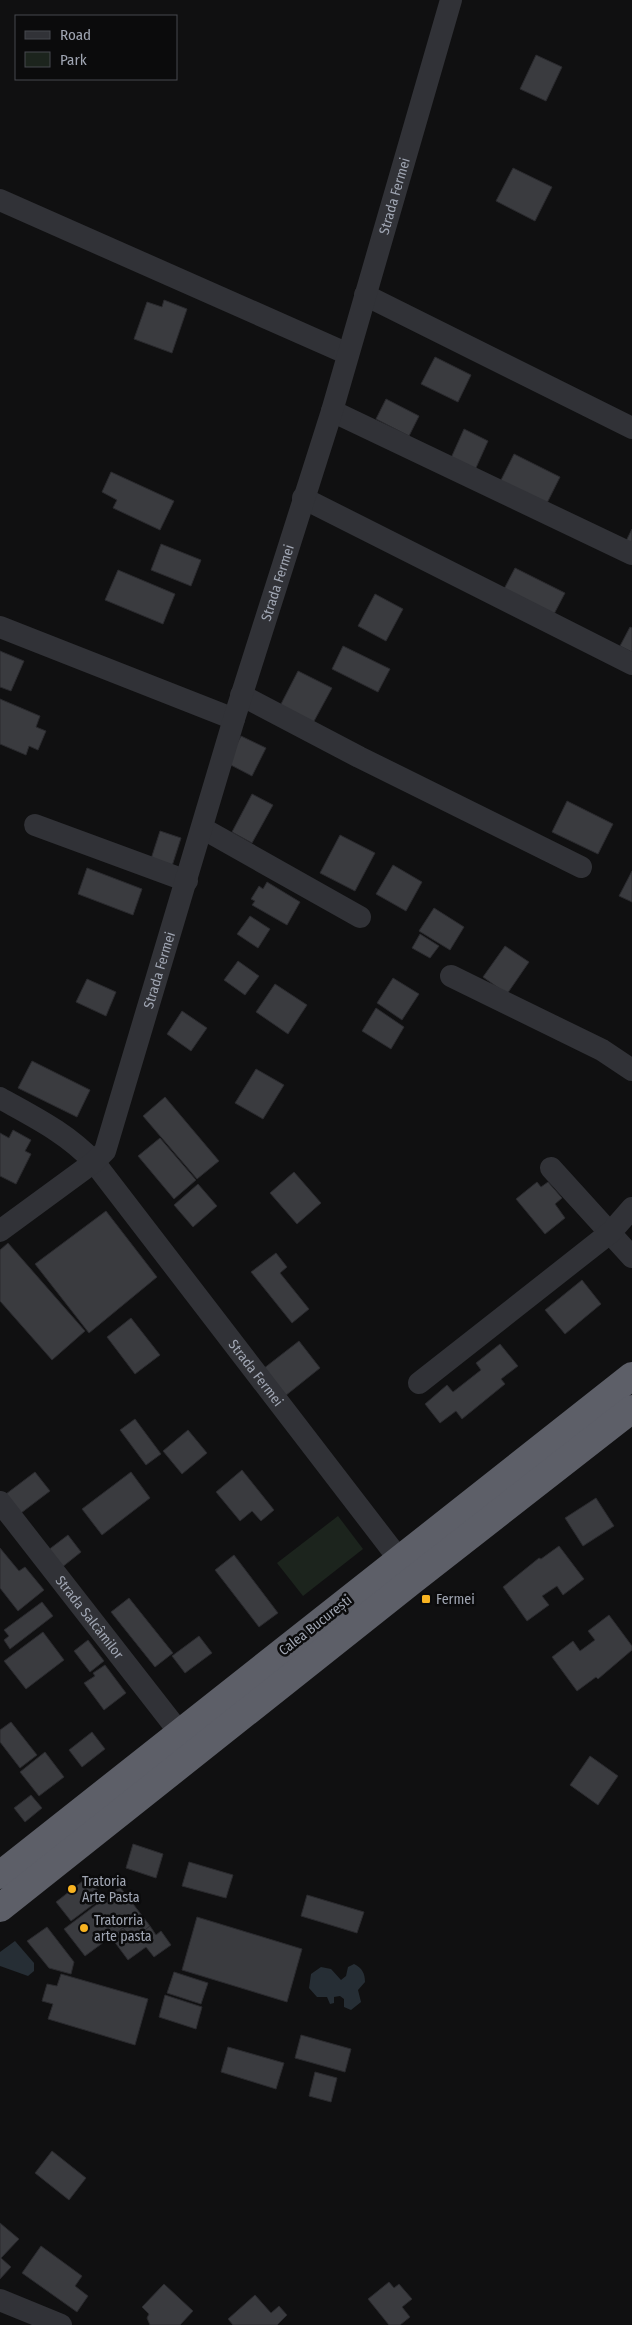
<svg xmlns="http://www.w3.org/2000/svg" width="632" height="2325" font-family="'Fira Sans Condensed',sans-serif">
<rect width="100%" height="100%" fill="#101011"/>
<polygon fill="#1c241d" points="338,1516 363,1549 303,1596 277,1563"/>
<g fill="#262e35">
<polygon points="15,1941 34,1963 34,1971 28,1976 0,1966 0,1952"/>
<path d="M354,1964C362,1968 365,1973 365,1982L358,1990L361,2002L351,2010L344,2007V1999L340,1996L334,1997V2003L330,2004L327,1997H317L309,1988L311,1974L321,1967L331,1969L341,1980L346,1976L348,1967Z"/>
</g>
<g fill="#3a3b3f" stroke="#2a2a2e">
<polygon points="536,55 562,67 546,101 520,89"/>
<polygon points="513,168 552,187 535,221 496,201"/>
<polygon points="164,300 187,309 172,353 134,339 147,302 162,307"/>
<polygon points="435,357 471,375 458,402 421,384"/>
<polygon points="386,399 419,416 409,436 376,419"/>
<polygon points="464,429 488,441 475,470 451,458"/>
<polygon points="514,454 560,477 545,507 499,484"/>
<polygon points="111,472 174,501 160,530 113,508 117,500 102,492"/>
<polygon points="632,529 632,549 624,545"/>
<polygon points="161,544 201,560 191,586 151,570"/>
<polygon points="515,568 565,593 554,614 504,589"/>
<polygon points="118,570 175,594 163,624 105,600"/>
<polygon points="375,594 403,609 386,641 358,626"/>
<polygon points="630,627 632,628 632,652 620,646"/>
<polygon points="343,646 390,669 378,692 332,669"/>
<polygon points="0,651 24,661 11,691 0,687"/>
<polygon points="298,671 332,688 313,723 280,706"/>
<polygon points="0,699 40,716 36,727 46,731 38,750 29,746 26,755 0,744"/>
<polygon points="241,736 266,748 252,776 227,763"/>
<polygon points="252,794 273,805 252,843 232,832"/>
<polygon points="567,801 613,824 598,854 552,832"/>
<polygon points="160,831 181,838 172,866 151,859"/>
<polygon points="340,835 375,853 355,891 320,873"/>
<polygon points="393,865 422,882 406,911 376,894"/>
<polygon points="87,868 142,889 133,915 78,894"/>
<polygon points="632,871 632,902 619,896"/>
<polygon points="267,882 300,902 287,925 252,905 255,901 251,899 259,886 263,889"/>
<polygon points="434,908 464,927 450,950 419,931"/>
<polygon points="250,916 270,929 258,948 237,934"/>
<polygon points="420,934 439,946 430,958 412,948"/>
<polygon points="505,946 529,962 507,994 483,977"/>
<polygon points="238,961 259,976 245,995 224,980"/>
<polygon points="393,978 419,994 402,1020 377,1003"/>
<polygon points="87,979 116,992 106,1016 76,1002"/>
<polygon points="275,984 307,1005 288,1034 256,1012"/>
<polygon points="376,1008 404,1027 391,1049 362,1031"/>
<polygon points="182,1011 207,1028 191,1051 167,1034"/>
<polygon points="32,1061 90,1090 77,1117 18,1088"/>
<polygon points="256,1069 284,1085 263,1119 235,1103"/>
<polygon points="165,1097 219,1161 197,1179 143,1116"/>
<polygon points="13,1130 31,1140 25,1151 31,1154 16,1184 0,1176 0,1133 9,1138"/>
<polygon points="160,1138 196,1180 174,1199 138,1156"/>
<polygon points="294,1172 321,1203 297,1224 270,1193"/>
<polygon points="537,1182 541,1187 548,1182 562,1198 555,1204 565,1218 545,1234 516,1199"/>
<polygon points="198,1184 217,1206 193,1227 174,1205"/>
<polygon points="106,1211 157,1277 89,1333 35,1264"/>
<polygon points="8,1243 85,1331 52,1360 0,1301 0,1250"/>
<polygon points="276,1253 287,1267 280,1273 309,1309 292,1323 251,1272"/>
<polygon points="582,1280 601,1304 565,1334 545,1310"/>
<polygon points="131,1318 160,1355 135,1374 107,1337"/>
<polygon points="299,1341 320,1368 285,1396 263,1369"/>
<polygon points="500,1344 518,1366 501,1379 505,1384 462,1419 456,1411 440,1423 425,1404 447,1385 453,1392 481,1370 476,1363"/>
<polygon points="135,1419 161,1454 146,1465 120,1430"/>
<polygon points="188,1430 207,1453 182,1474 163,1451"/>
<polygon points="242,1470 274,1510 261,1521 252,1511 240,1521 216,1492"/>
<polygon points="35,1472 50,1491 21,1513 6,1494"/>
<polygon points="131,1472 150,1498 102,1535 82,1509"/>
<polygon points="596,1498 614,1526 583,1546 565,1518"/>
<polygon points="68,1535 81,1552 56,1572 43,1554"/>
<polygon points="559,1546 584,1579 563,1595 557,1586 542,1596 549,1605 527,1621 503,1587 539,1558 541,1559"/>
<polygon points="0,1548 19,1571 25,1567 44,1590 18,1611 0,1588"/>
<polygon points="234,1555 278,1613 259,1627 215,1570"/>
<polygon points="129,1598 173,1653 155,1667 111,1612"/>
<polygon points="42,1602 53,1616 10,1649 4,1640 9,1636 4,1630"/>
<polygon points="609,1615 632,1646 632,1650 598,1679 596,1677 577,1691 552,1657 573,1641 580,1651 595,1640 588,1631"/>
<polygon points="43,1632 64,1660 26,1689 4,1661"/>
<polygon points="199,1636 212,1653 185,1673 172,1656"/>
<polygon points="88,1640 104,1661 90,1672 74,1651"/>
<polygon points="105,1665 126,1693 104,1710 84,1683 95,1676 93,1673"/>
<polygon points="11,1722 37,1755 20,1768 0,1742 0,1730"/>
<polygon points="92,1732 105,1749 82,1767 69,1750"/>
<polygon points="45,1752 64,1777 39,1796 20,1772"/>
<polygon points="590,1756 618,1776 598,1805 570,1785"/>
<polygon points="31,1795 42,1808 25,1822 14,1808"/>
<polygon points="133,1844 163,1854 156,1878 126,1868"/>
<polygon points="189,1862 233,1875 226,1898 182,1886"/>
<polygon points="88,1877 103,1897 71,1921 56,1902"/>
<polygon points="120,1887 150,1926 132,1940 123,1928 85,1956 64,1929"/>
<polygon points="307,1895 364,1912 357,1933 301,1916"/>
<polygon points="197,1917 302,1949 287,2002 182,1970"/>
<polygon points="150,1926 156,1935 161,1931 171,1945 154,1957 146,1947 128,1960 111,1937 123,1928 132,1940"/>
<polygon points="47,1927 74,1962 71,1974 49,1968 27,1941"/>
<polygon points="174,1972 208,1983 201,2004 167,1993"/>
<polygon points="61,1974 148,1999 135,2045 48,2019 53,2004 42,2001 47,1984 57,1986"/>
<polygon points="165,1995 202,2007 196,2029 159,2017"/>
<polygon points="301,2035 351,2049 345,2072 295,2058"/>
<polygon points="228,2047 284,2063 276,2089 221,2072"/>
<polygon points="315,2072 337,2078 331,2102 309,2096"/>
<polygon points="52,2151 86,2178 69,2200 35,2173"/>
<polygon points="0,2223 19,2239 1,2258 11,2267 0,2279"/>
<polygon points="41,2246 82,2276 75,2286 88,2296 77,2312 22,2273"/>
<polygon points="389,2282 394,2288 399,2284 412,2299 402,2307 410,2317 400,2325 389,2325 368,2299"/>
<polygon points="164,2284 193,2311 180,2325 150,2325 147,2318 149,2314 142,2307"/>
<polygon points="255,2295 271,2313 279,2306 287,2315 277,2325 233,2325 228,2319"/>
</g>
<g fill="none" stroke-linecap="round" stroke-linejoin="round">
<g stroke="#313237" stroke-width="22">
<polyline points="0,200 348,354"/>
<polyline points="365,295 632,428"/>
<polyline points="332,411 632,554"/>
<polyline points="303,498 632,664"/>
<polyline points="0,627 234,719"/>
<polyline points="241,695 359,757 581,867"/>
<polyline points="35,825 187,881"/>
<polyline points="202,828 360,917"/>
<polyline points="451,976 602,1050 632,1070"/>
<path id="s1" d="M0,1098C34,1117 67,1133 94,1162L399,1559"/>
<polyline points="551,1168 632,1257"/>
<path id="s2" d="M0,1231L94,1162L105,1151L234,719L332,411L451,0"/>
<polyline points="419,1383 611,1232 632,1208"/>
<path id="s3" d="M0,1502L180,1733"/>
<polyline points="0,2300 61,2325"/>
</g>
<g stroke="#5d5f68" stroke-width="28">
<polyline points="0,1875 632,1376"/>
<polyline points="0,1908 413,1580 632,1409"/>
</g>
</g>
<g fill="#f8b321" stroke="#0b0b0c" stroke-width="2">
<rect x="421" y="1594" width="10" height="10" rx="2.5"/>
<circle cx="72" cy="1889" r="5"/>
<circle cx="84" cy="1928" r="5"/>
</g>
<g text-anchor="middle" stroke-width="5" stroke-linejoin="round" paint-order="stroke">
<g font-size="14" fill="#a0a6b3" stroke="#0b0b0c">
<text dy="5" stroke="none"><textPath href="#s2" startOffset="1130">Strada Fermei</textPath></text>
<text dy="5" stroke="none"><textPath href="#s2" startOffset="726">Strada Fermei</textPath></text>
<text dy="5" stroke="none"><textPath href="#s2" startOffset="321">Strada Fermei</textPath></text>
<text dy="5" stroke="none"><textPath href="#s1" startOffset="380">Strada Fermei</textPath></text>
<text dy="5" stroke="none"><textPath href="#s3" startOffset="146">Strada Salcâmilor</textPath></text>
<text transform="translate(315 1625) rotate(-38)" y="5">Calea București</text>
</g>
<g font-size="14" fill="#a0a6b3" stroke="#0b0b0c" text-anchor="start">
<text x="436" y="1604">Fermei</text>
<text x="82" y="1886">Tratoria<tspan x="82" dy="16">Arte Pasta</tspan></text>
<text x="94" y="1925">Tratorria<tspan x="94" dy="16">arte pasta</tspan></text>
</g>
</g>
<rect x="15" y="15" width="162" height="65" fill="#0b0b0c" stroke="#47494f"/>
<rect x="25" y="31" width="25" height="8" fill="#313237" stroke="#47494f"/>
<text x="60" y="40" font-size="15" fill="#a0a6b3">Road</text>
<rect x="25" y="52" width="25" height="15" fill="#1c241d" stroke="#47494f"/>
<text x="60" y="65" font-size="15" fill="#a0a6b3">Park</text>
</svg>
